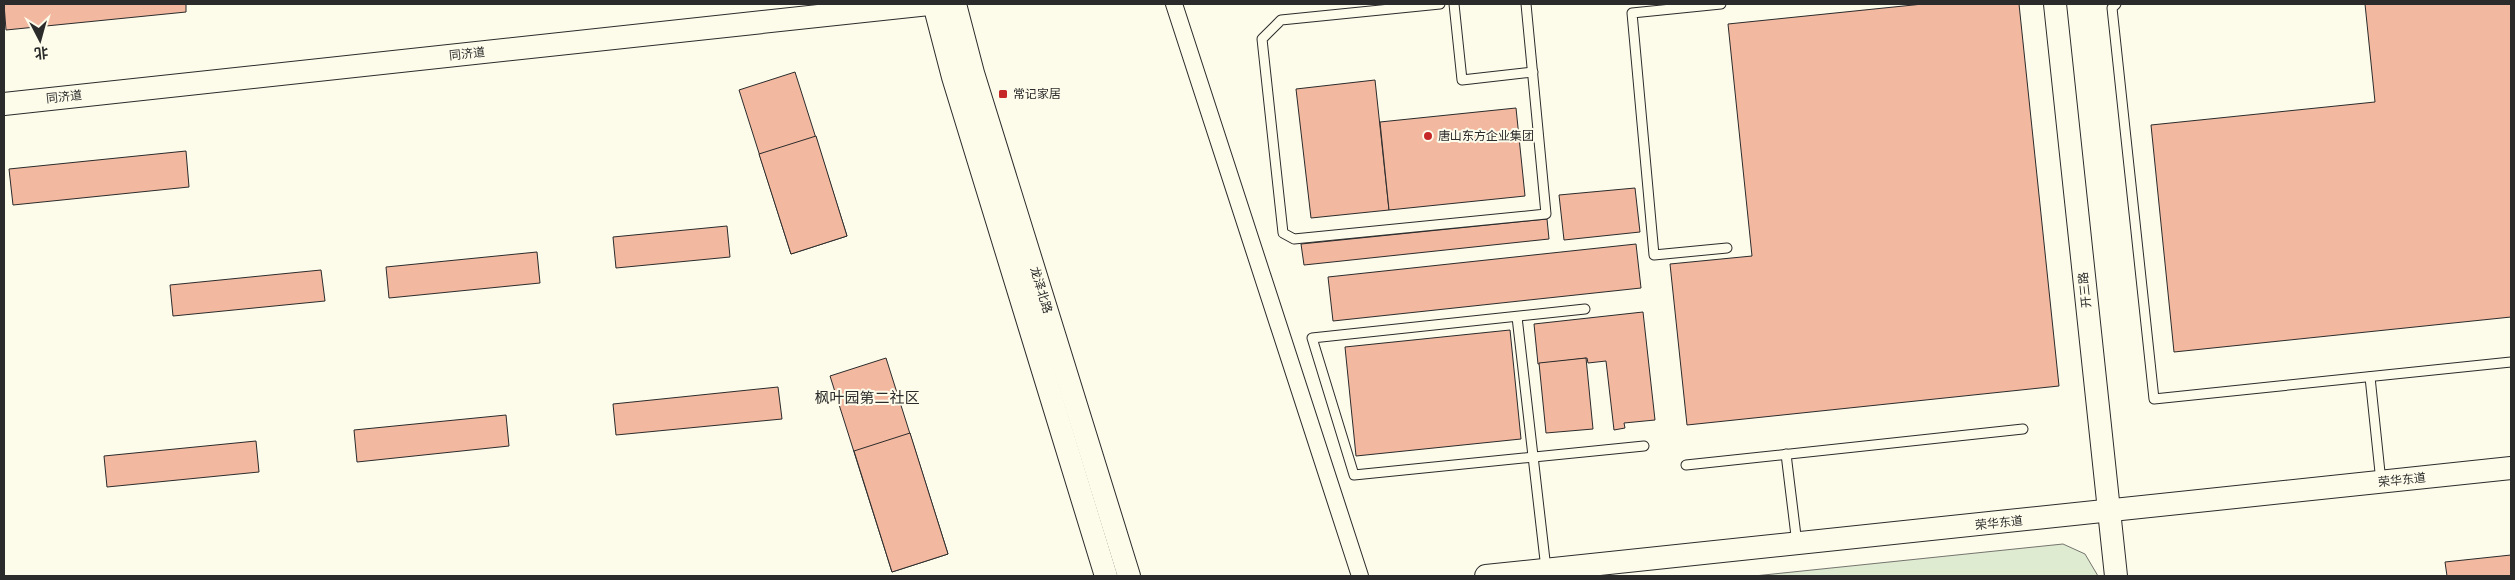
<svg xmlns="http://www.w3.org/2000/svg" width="2515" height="580" font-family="'Nunito Sans','Noto Sans SC',sans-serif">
<rect width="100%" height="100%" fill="#fdfbea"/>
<polygon fill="#deebd1" stroke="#74746e" points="2063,544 2085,554 2098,576 1754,576"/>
<g fill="#f2b8a0" stroke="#2b2b2b">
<polygon points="4,4 186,4 186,12 6,30"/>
<polygon points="1923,4 2019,4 2059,386 1687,425 1670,264 1752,256 1728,24"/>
<polygon points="2365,4 2511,4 2511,317 2174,352 2151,125 2375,102"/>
<polygon points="795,72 847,236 791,254 739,90"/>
<polygon points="1375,80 1389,210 1311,218 1296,89"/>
<polygon points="1516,108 1525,196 1389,210 1380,122"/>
<polygon points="816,136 847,236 791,254 759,154"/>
<polygon points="186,151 189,187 13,205 9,169"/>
<polygon points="1635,188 1640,232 1564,240 1559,195"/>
<polygon points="1547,219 1549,239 1304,265 1301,244"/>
<polygon points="727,226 730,257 616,268 613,237"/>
<polygon points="1636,244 1641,288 1333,321 1328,277"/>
<polygon points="537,252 540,283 389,298 386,267"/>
<polygon points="321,270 325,301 173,316 170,285"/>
<polygon points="1643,312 1655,420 1624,423 1625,428 1614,430 1606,361 1588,363 1587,358 1538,364 1534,324"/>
<polygon points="1510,330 1521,439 1356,456 1345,347"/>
<polygon points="886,358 948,554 892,572 830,376"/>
<polygon points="1586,358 1593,429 1546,433 1539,363"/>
<polygon points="778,387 782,419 616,435 613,404"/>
<polygon points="506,415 509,446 357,462 354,430"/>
<polygon points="910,433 948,554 892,572 854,451"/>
<polygon points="256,441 259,472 107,487 104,456"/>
<polygon points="2511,555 2511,576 2447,576 2445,562"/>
</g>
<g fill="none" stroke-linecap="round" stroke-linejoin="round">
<defs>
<g id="lane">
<polyline points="1440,4 1281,20 1262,39 1283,233 1294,239 1546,214 1526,4"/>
<polyline points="1454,4 1462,80 1533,72"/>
<polyline points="1721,4 1632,13 1654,255 1727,248"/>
<polyline points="2116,4 2112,8 2154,399 2511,362"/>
<polyline points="1585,309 1312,338 1354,475 1644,446"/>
<polyline points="1517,317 1546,569"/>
<polyline points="2370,377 2381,482"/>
<polyline points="1786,454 1797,544"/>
<polyline points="1686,465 2023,429"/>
</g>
<polyline id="street" points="1174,4 1360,576"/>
<g id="secondary">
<polyline points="934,4 953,77 1106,576"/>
<polyline points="955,4 973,73 1129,576"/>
<polyline points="2055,4 2116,576"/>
<polyline points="4,104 929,4"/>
<polyline points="1486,576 2511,468"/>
</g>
</defs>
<use href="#lane" stroke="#2b2b2b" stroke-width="11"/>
<use href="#street" stroke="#2b2b2b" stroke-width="18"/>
<use href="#secondary" stroke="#2b2b2b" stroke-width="24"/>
<use href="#lane" stroke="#fdfbea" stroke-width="9"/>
<use href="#street" stroke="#fdfbea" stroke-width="16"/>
<use href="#secondary" stroke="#fdfbea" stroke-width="22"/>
</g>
<g fill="#c62828" stroke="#fdfbea" stroke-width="2">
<rect x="998" y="89" width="10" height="10" rx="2.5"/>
<circle cx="1428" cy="136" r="5"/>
</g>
<g text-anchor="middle" stroke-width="4" stroke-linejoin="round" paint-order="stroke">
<g font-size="12" fill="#2b2b2b" stroke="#fdfbea">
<text transform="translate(467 54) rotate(-6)" y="4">同济道</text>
<text transform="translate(64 97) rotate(-6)" y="4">同济道</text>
<text transform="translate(1041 290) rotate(73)" y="4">龙泽北路</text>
<text transform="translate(2085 290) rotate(-96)" y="4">开三路</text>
<text transform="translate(2402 480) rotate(-6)" y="4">荣华东道</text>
<text transform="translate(1999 523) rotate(-6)" y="4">荣华东道</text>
</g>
<g font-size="12" fill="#2b2b2b" stroke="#fdfbea" text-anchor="start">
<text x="1013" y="98">常记家居</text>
<text x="1438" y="140">唐山东方企业集团</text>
</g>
<g font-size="15" fill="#2b2b2b" stroke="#fdfbea">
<text x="867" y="403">枫叶园第二社区</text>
</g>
</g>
<rect width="2515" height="580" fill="none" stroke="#2b2b2b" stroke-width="10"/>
<g transform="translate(40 40) rotate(174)" stroke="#fdfbea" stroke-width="4" paint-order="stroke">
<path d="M0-4L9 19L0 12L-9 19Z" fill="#2b2b2b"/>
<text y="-8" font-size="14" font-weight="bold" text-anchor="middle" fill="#2b2b2b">北</text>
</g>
</svg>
